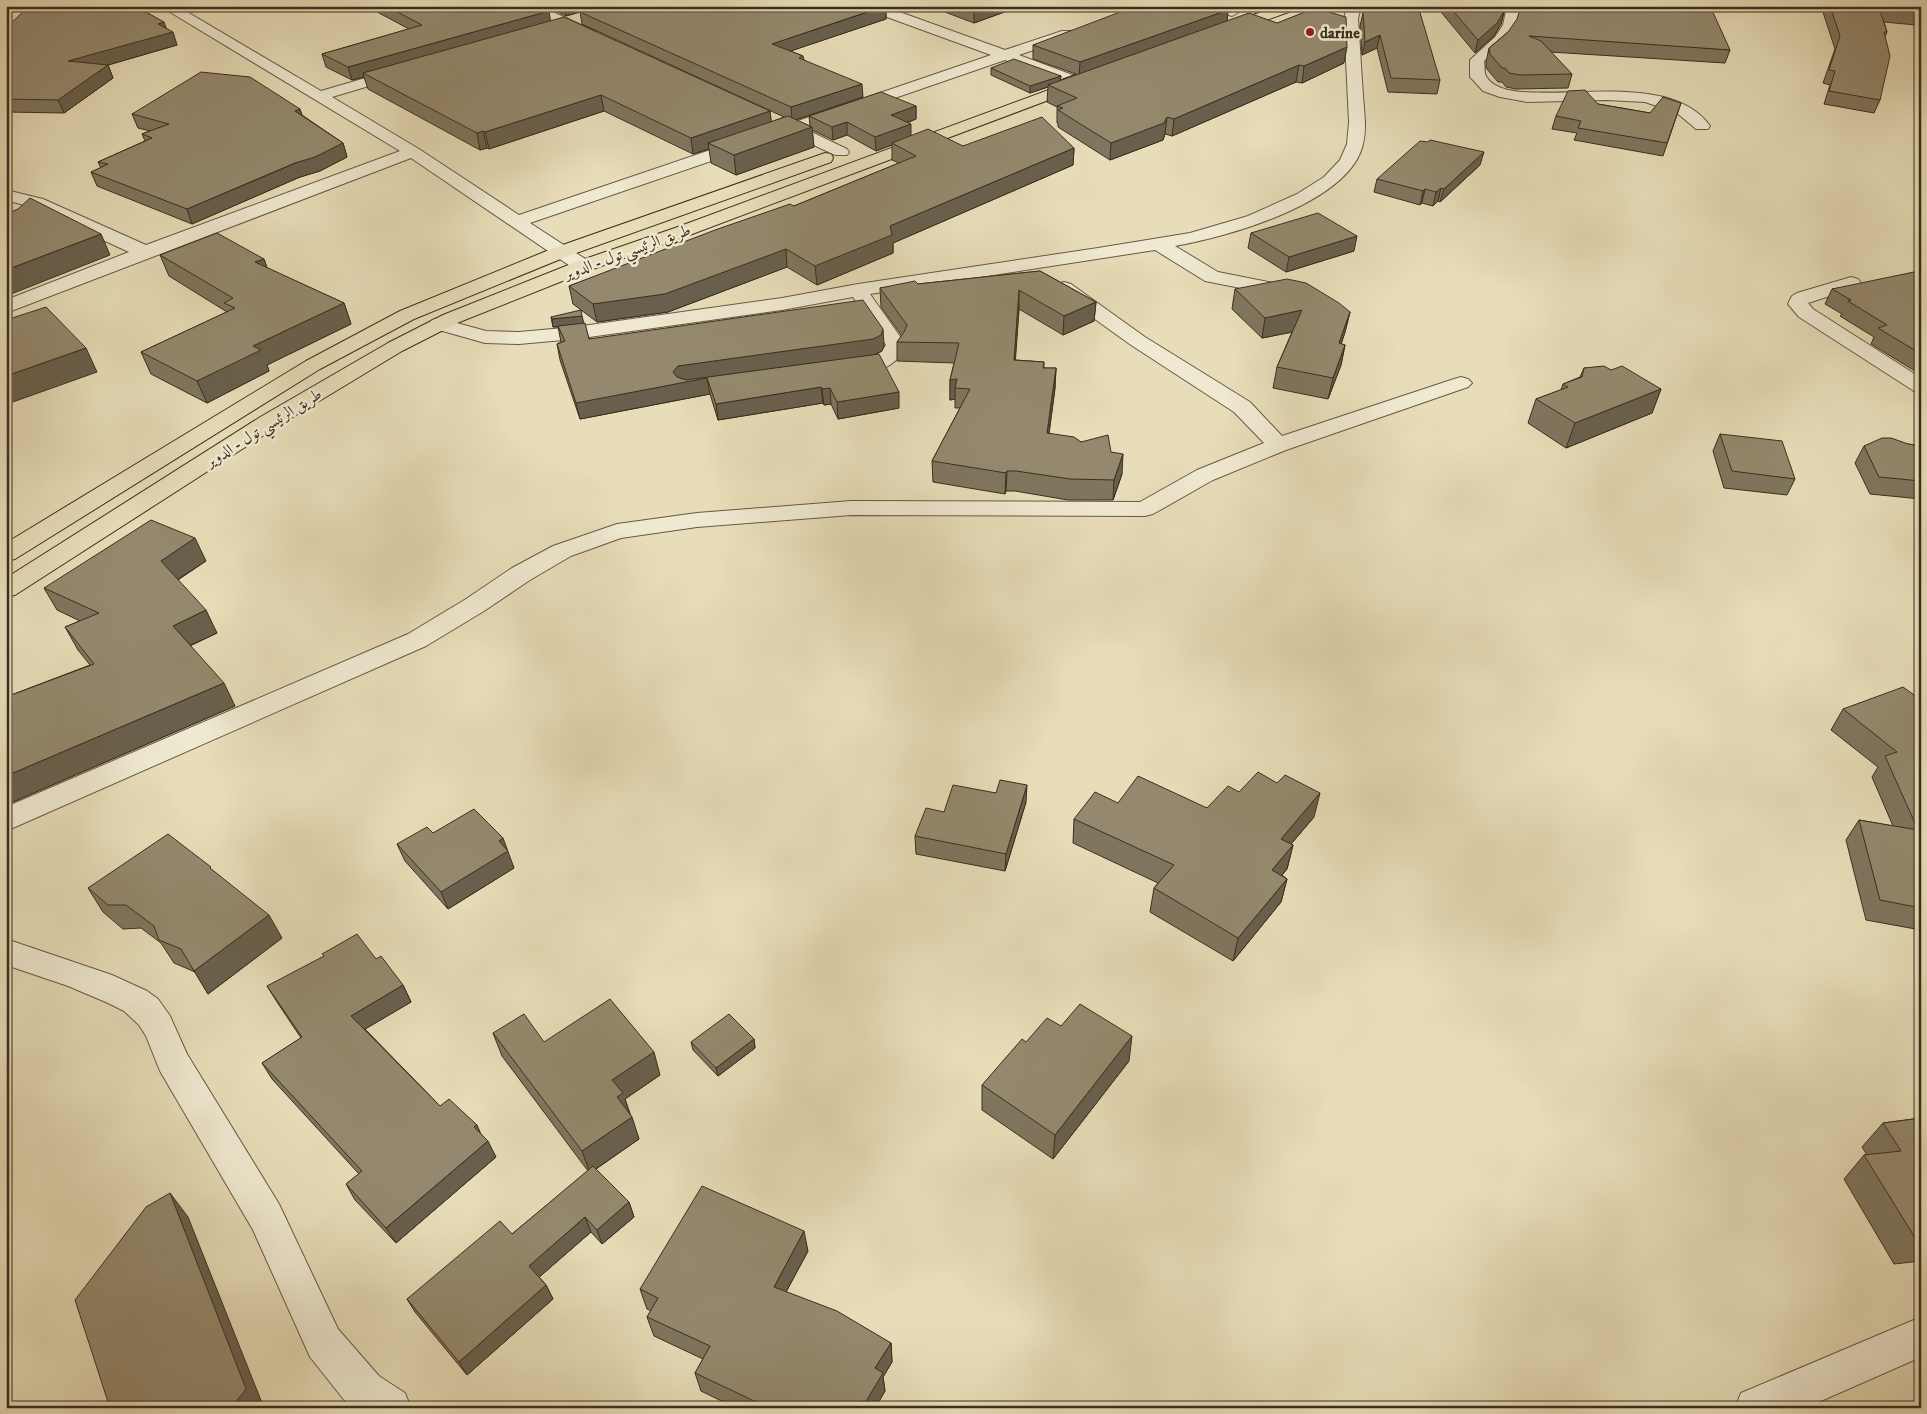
<svg xmlns="http://www.w3.org/2000/svg" width="1927" height="1414" font-family="'IM FELL DW Pica',Amiri,serif">
<rect width="100%" height="100%" fill="#e7ddb8"/>
<filter id="stains"><feTurbulence type="fractalNoise" baseFrequency=".004" numOctaves="4"/><feColorMatrix values="0 0 0 0 .2 0 0 0 0 .09 0 0 0 0 .02 0 0 0 .5 -.17"/></filter>
<radialGradient id="worn" r=".72"><stop offset=".6" stop-color="#630" stop-opacity="0"/><stop offset="1" stop-color="#630" stop-opacity=".3"/></radialGradient>
<g fill="none" stroke-linecap="round" stroke-linejoin="round">
<defs>
<g id="street">
<polygon points="160,6 177,6 321,91 396,69 406,69 408,72 406,75 332,97 419,149 519,215 778,127 776,125 778,122 784,120 792,123 991,55 865,9 863,6 883,6 1005,50 1062,31 1072,31 1074,34 1072,37 1019,55 1086,80 1089,83 1086,86 1076,86 1005,60 805,129 847,149 849,152 847,155 835,155 790,134 530,223 590,262 592,266 590,270 583,272 576,270 411,158 6,313 6,300 129,252 31,207 6,200 6,190 43,199 146,245 400,151"/>
<polygon points="521,6 540,6 596,32 598,35 596,38 586,38 523,9"/>
<path d="M1208,6C1219,6 1231,4 1239,12L1232,16L1210,9Z"/>
<path d="M1347,6H1361L1358,19C1360,44 1361,69 1363,95C1364,111 1367,128 1363,144C1350,203 1227,237 1175,246L1218,272L1298,288L1301,292L1298,296L1291,298L1205,281L1155,250L870,294L906,345C903,351 900,357 895,361C882,373 855,376 839,372L836,368L839,364C856,359 876,363 886,345L853,297L782,310L575,339L519,344L485,343L432,328L429,324L432,320L439,318L486,331L519,332L575,327L782,298L858,284L1098,248L1190,233L1248,216L1297,194L1324,177L1340,160L1347,144L1349,122L1344,19Z"/>
<path d="M1507,6H1521C1515,35 1506,43 1484,61C1485,66 1484,73 1486,76C1508,118 1664,59 1710,126L1708,129H1696L1677,113L1645,102L1607,100L1527,102L1500,97L1483,91L1473,80L1470,77V60L1495,37L1503,25Z"/>
<polygon points="1851,277 1858,279 1861,283 1858,287 1808,303 1813,309 1921,378 1921,393 1914,391 1799,317 1788,304 1792,296 1797,293"/>
<polygon points="1064,282 1071,284 1145,337 1250,402 1282,436 1454,379 1461,377 1468,379 1472,383 1468,387 1286,450 1213,480 1153,514 1145,516 851,515 697,527 621,538 571,556 530,580 484,611 426,646 6,831 6,807 408,634 466,599 512,568 553,546 617,524 697,513 851,501 1140,502 1197,470 1264,443 1234,412 1131,345 1057,292 1054,288 1057,284"/>
<polygon points="6,939 112,975 147,991 158,999 170,1016 187,1054 279,1204 338,1329 379,1376 405,1393 411,1408 353,1408 349,1406 310,1357 253,1230 160,1071 146,1036 139,1025 124,1011 108,1003 68,986 6,965"/>
<polygon points="1921,1317 1921,1357 1805,1408 1735,1408 1741,1393"/>
</g>
<g id="primary">
<polygon points="1278,6 1299,6 1297,9 1230,33 1220,33 1218,30 1220,27"/>
<polygon points="1081,78 1086,80 1089,83 1086,86 687,236 590,270 457,323 402,351 278,426 15,595 6,597 6,578 262,416 388,343 443,315 576,262 675,228"/>
<polygon points="825,153 831,154 833,158 831,162 568,256 414,319 320,369 15,559 6,561 6,543 306,361 400,311 554,248"/>
</g>
</defs>
<use href="#street" stroke="#665a44" stroke-width="2"/>
<use href="#primary" stroke="#3b2e1e" stroke-width="2"/>
<use href="#street" fill="#efe9d1" fill-rule="evenodd"/>
<use href="#primary" fill="#e7ddb8" fill-rule="evenodd"/>
</g>
<g fill="#7f765f" stroke="#3b2e1e">
<polygon points="214,6 238,6 221,11"/>
<polygon points="366,6 539,6 550,21 770,111 771,122 784,117 582,24 580,12 566,16 545,6 886,6 886,19 790,51 803,56 804,60 863,97 796,120 810,126 809,116 916,106 916,119 907,123 911,136 963,146 1074,148 1073,165 893,243 893,253 817,285 787,267 668,312 597,322 573,304 569,286 794,206 899,163 892,160 892,145 876,151 847,135 833,140 812,130 814,147 736,175 711,163 709,149 693,154 604,111 489,149 487,148 480,150 368,89 364,77 352,80 326,67 322,54 409,29"/>
<polygon points="889,6 923,6 906,12"/>
<polygon points="929,6 1021,6 974,23"/>
<polygon points="1436,6 1506,6 1501,24 1494,36 1475,53"/>
<polygon points="1821,6 1921,6 1921,25 1916,25 1884,22 1887,32 1885,37 1880,100 1874,113 1824,104 1830,85 1823,83 1835,49"/>
<polygon points="1228,10 1227,21 1344,63 1302,83 1296,82 1172,136 1165,134 1163,140 1110,160 1058,127 1058,124 1057,123 1057,107 1047,102 1048,87 1030,93 991,75 991,68 1061,76 1060,80 1076,74 1033,59 1033,45"/>
<polygon points="1363,13 1440,80 1437,94 1388,92 1377,48 1362,55 1360,26"/>
<polygon points="6,28 167,29 177,45 108,65 113,78 64,113 6,112"/>
<polygon points="1508,32 1730,50 1725,63 1550,52 1572,74 1568,88 1516,89 1506,87 1502,82 1498,82 1486,68 1486,62 1489,48"/>
<polygon points="1681,103 1663,156 1574,140 1577,133 1552,129 1556,116 1598,104 1650,113"/>
<polygon points="300,109 302,115 343,143 347,157 320,171 300,177 192,224 97,186 91,172 101,168 98,162 145,141 142,134 150,131 138,128 132,114"/>
<polygon points="1480,165 1440,202 1438,201 1433,206 1422,203 1420,205 1374,192 1377,179"/>
<polygon points="1251,233 1354,251 1286,272 1248,248"/>
<polygon points="160,255 264,259 267,268 344,303 351,324 267,365 269,371 207,403 151,374 141,352 227,312 169,276"/>
<polygon points="1040,271 1096,302 1094,321 1063,335 1019,309 1015,360 1044,362 1044,368 1056,368 1055,388 1049,434 1081,442 1111,452 1122,474 1113,500 1068,500 1015,491 1006,491 1005,494 933,482 932,461 960,408 955,408 955,399 950,400 950,380 954,363 897,361 897,342 902,336 881,307 880,288 918,284"/>
<polygon points="1921,275 1921,374 1910,368 1871,344 1874,337 1840,316 1842,314 1825,304 1832,289"/>
<polygon points="1235,289 1350,312 1345,332 1341,344 1345,345 1341,365 1328,399 1273,388 1277,367 1292,332 1262,338 1232,309"/>
<polygon points="551,317 584,323 589,339 884,345 882,351 876,354 899,408 838,419 831,404 824,405 823,403 718,420 710,394 580,419 560,360 557,344 561,342 558,327 553,327"/>
<polygon points="1584,368 1611,370 1661,389 1652,413 1566,448 1528,423 1536,399 1561,390 1563,384 1580,377"/>
<polygon points="1720,434 1795,479 1787,495 1724,488 1713,451"/>
<polygon points="1908,444 1921,446 1921,499 1870,494 1855,463 1864,446"/>
<polygon points="206,561 178,580 217,633 190,646 235,706 6,805 6,697 90,665 78,650 65,627 80,621 57,610 44,588"/>
<polygon points="1921,700 1921,930 1866,920 1846,840 1859,820 1893,826 1872,777 1878,767 1831,730 1843,709"/>
<polygon points="1239,792 1314,817 1291,844 1293,845 1287,869 1282,875 1287,879 1281,902 1233,961 1150,912 1154,888 1158,883 1073,843 1074,819 1118,803 1207,808"/>
<polygon points="996,793 1026,802 1005,871 916,854 915,836 944,812"/>
<polygon points="433,833 506,849 514,868 448,909 405,861 397,844"/>
<polygon points="213,871 282,938 208,994 195,972 174,963 161,943 141,928 123,929 103,912 88,888"/>
<polygon points="376,959 403,985 411,1002 365,1029 440,1106 480,1134 496,1157 396,1243 355,1200 346,1184 359,1174 272,1079 262,1063 301,1038 277,1002 267,986"/>
<polygon points="1061,1026 1129,1061 1053,1159 982,1110 982,1085"/>
<polygon points="493,1033 544,1042 660,1075 625,1099 639,1139 596,1169 629,1202 634,1217 602,1244 591,1232 539,1277 546,1285 553,1299 467,1375 415,1312 407,1299 512,1234 588,1171 502,1056"/>
<polygon points="754,1039 755,1048 718,1076 693,1050 691,1042"/>
<polygon points="1921,1118 1921,1261 1894,1264 1844,1179 1864,1155 1867,1155 1862,1147 1883,1123"/>
<polygon points="808,1251 786,1292 891,1343 892,1362 883,1377 885,1391 875,1408 736,1408 701,1391 695,1373 703,1359 654,1336 647,1317 651,1311 647,1309 640,1289"/>
</g>
<g fill="#68604d" stroke="#3b2e1e">
<polygon points="6,6 16,6 7,11 8,13 6,14"/>
<polygon points="219,6 238,6 221,11"/>
<polygon points="564,6 601,6 566,16"/>
<polygon points="886,6 886,19 773,57 772,44"/>
<polygon points="905,6 923,6 906,12"/>
<polygon points="985,6 1021,6 974,23 974,10"/>
<polygon points="1228,10 1227,22 1079,76 1080,62"/>
<polygon points="549,11 551,24 363,73 364,77 352,80 348,67"/>
<polygon points="1504,11 1501,24 1494,36 1475,53 1478,40"/>
<polygon points="1921,14 1921,25 1916,25"/>
<polygon points="164,22 168,33 173,32 177,45 108,65 113,78 64,113 58,100 68,61 158,24"/>
<polygon points="1380,35 1377,48 1362,55 1365,42"/>
<polygon points="1347,47 1344,63 1302,83 1304,66"/>
<polygon points="1299,65 1296,82 1172,136 1174,119"/>
<polygon points="1061,76 1060,82 1048,85 1048,87 1030,93 1030,86"/>
<polygon points="862,84 863,97 792,121 791,107"/>
<polygon points="601,95 604,111 489,149 485,132"/>
<polygon points="916,106 916,119 891,128 891,115"/>
<polygon points="300,109 304,123 295,111"/>
<polygon points="770,111 772,128 708,143 709,149 693,154 691,138"/>
<polygon points="1167,117 1165,134 1163,140 1110,160 1111,143"/>
<polygon points="847,122 847,135 833,140 832,127"/>
<polygon points="911,124 911,138 892,143 892,145 876,151 875,137"/>
<polygon points="812,127 814,147 736,175 734,155"/>
<polygon points="483,131 487,148 480,150 477,133"/>
<polygon points="343,143 347,157 320,171 300,177 192,224 187,209"/>
<polygon points="1074,148 1073,165 893,243 893,253 817,285 815,266 890,226"/>
<polygon points="1484,152 1480,165 1440,202 1444,189"/>
<polygon points="1441,188 1438,201 1433,206 1436,192"/>
<polygon points="1425,189 1422,203 1420,205 1423,191"/>
<polygon points="101,234 110,255 6,296 6,270"/>
<polygon points="1357,236 1354,251 1286,272 1289,257"/>
<polygon points="786,249 787,267 668,312 597,322 593,304"/>
<polygon points="264,259 271,280 255,262"/>
<polygon points="1019,290 1019,309 1014,380 1014,360"/>
<polygon points="1096,302 1094,321 1063,335 1064,316"/>
<polygon points="344,303 351,324 267,365 269,371 207,403 197,381 253,346"/>
<polygon points="1302,310 1298,331 1262,338 1265,318"/>
<polygon points="1350,312 1345,332 1335,364 1339,343"/>
<polygon points="582,316 584,324 553,327 552,319"/>
<polygon points="883,329 884,345 882,351 873,355 707,378 710,394 580,419 576,403 678,366"/>
<polygon points="1345,345 1341,365 1328,399 1333,378"/>
<polygon points="86,348 97,372 10,403 6,395 6,376"/>
<polygon points="1056,368 1055,388 1046,454 1047,433"/>
<polygon points="957,379 955,388 955,399 950,400 950,380"/>
<polygon points="821,387 823,403 718,420 716,404"/>
<polygon points="830,388 831,404 824,405 822,389"/>
<polygon points="1661,389 1652,413 1566,448 1575,423"/>
<polygon points="899,392 899,408 838,419 837,402"/>
<polygon points="1123,454 1122,474 1113,500 1114,480"/>
<polygon points="1007,471 1006,491 1005,494 1006,473"/>
<polygon points="195,538 206,561 172,583 161,561"/>
<polygon points="206,610 217,633 184,648 173,626"/>
<polygon points="224,683 235,706 6,805 6,776"/>
<polygon points="1027,785 1026,802 1005,871 1006,854"/>
<polygon points="1320,793 1314,817 1275,863 1281,839"/>
<polygon points="503,838 514,868 448,909 441,892 499,841"/>
<polygon points="1293,845 1287,869 1266,894 1272,870"/>
<polygon points="1287,879 1281,902 1233,961 1238,938"/>
<polygon points="269,915 282,938 208,994 194,971"/>
<polygon points="403,985 411,1002 360,1032 351,1016"/>
<polygon points="1132,1036 1129,1061 1053,1159 1055,1135"/>
<polygon points="754,1039 755,1048 718,1076 716,1068"/>
<polygon points="654,1052 660,1075 625,1099 630,1116 624,1120 612,1080"/>
<polygon points="632,1117 639,1139 590,1173 582,1151"/>
<polygon points="477,1125 484,1141 474,1127"/>
<polygon points="488,1141 496,1157 396,1243 386,1228"/>
<polygon points="170,1193 188,1217 264,1408 231,1408"/>
<polygon points="629,1202 634,1217 602,1244 597,1230"/>
<polygon points="585,1217 591,1232 536,1280 529,1266"/>
<polygon points="804,1231 808,1251 778,1307 774,1287"/>
<polygon points="546,1285 553,1299 467,1375 459,1362"/>
<polygon points="891,1343 892,1362 883,1377 885,1391 875,1408 866,1408 865,1403 875,1368"/>
<polygon points="861,1401 862,1408 857,1408"/>
</g>
<g fill="#94896e" stroke="#3b2e1e">
<polygon points="29,6 135,6 164,22 158,24 173,32 68,61 108,65 58,100 6,99 6,28"/>
<polygon points="386,6 539,6 549,11 348,67 322,54 422,25"/>
<polygon points="600,6 885,6 772,44 803,56 799,58 862,84 791,107 580,12"/>
<polygon points="963,6 985,6 974,10"/>
<polygon points="1136,6 1218,6 1228,10 1080,62 1033,45"/>
<polygon points="1375,6 1418,6 1440,80 1391,78 1380,35 1365,42 1363,13"/>
<polygon points="1449,6 1506,6 1504,11 1497,23 1478,40"/>
<polygon points="1521,6 1697,6 1711,8 1730,50 1529,36 1541,41 1572,74 1520,75 1509,73 1505,68 1502,68 1490,54 1489,48 1508,32 1517,19"/>
<polygon points="1830,6 1921,6 1921,13 1879,8 1887,32 1884,32 1890,56 1880,100 1829,91 1835,71 1829,70 1840,36"/>
<polygon points="1315,8 1346,17 1347,47 1304,66 1299,65 1174,119 1167,117 1164,123 1111,143 1058,110 1063,108 1057,106 1077,98 1048,85 1249,13 1277,23"/>
<polygon points="564,17 770,111 691,138 601,95 485,132 483,131 477,133 363,73"/>
<polygon points="1014,59 1061,76 1030,86 991,68"/>
<polygon points="201,72 250,77 300,109 295,111 343,143 315,157 295,163 187,209 91,172 108,164 98,162 152,138 142,134 169,124 132,114"/>
<polygon points="1585,90 1598,104 1650,113 1663,97 1681,103 1667,143 1578,128 1581,121 1556,116 1568,91"/>
<polygon points="881,92 916,106 891,115 911,124 875,137 847,122 832,127 809,116"/>
<polygon points="788,116 812,127 734,155 708,143"/>
<polygon points="1042,117 1074,148 890,226 892,235 815,266 786,249 665,294 593,304 569,286 715,230 790,204 794,206 916,156 892,143 928,129 963,146"/>
<polygon points="1430,140 1484,152 1444,189 1441,188 1436,192 1425,189 1423,191 1377,179 1420,141 1428,142"/>
<polygon points="30,198 101,234 6,270 6,214 18,209"/>
<polygon points="1318,213 1357,236 1289,257 1251,233"/>
<polygon points="217,233 264,259 255,262 344,303 253,346 261,350 197,381 141,352 235,308 224,303 233,298 160,255"/>
<polygon points="1040,271 1096,302 1064,316 1019,290 1014,360 1044,362 1043,368 1056,368 1047,433 1074,437 1081,442 1108,435 1111,452 1123,454 1114,480 1070,479 1016,471 1007,471 1006,473 932,461 970,389 955,388 957,379 950,380 959,343 897,342 904,332 907,325 880,288 915,281 918,284"/>
<polygon points="1914,272 1921,275 1921,354 1878,328 1887,325 1848,301 1851,300 1832,289"/>
<polygon points="1287,279 1306,283 1339,303 1350,312 1339,343 1345,345 1333,378 1277,367 1302,310 1265,318 1235,289"/>
<polygon points="863,300 883,329 881,335 873,339 678,366 673,372 677,377 686,380 879,354 899,392 837,402 830,388 822,389 821,387 716,404 707,378 576,403 557,344 565,341 558,326 585,323 589,339"/>
<polygon points="46,307 86,348 6,376 6,320"/>
<polygon points="581,310 582,316 552,319 551,317"/>
<polygon points="1604,366 1611,370 1622,366 1661,389 1575,423 1536,399 1568,387 1563,384 1582,377 1584,368"/>
<polygon points="1720,434 1782,441 1795,479 1732,471"/>
<polygon points="1882,438 1891,438 1908,444 1921,446 1921,481 1879,477 1864,446"/>
<polygon points="151,520 195,538 161,561 206,610 173,626 224,683 6,776 6,697 94,664 65,627 99,613 44,588"/>
<polygon points="1903,687 1921,700 1921,908 1880,900 1859,820 1918,830 1885,756 1897,752 1843,709"/>
<polygon points="1258,772 1277,783 1285,775 1320,793 1281,839 1293,845 1272,870 1287,879 1238,938 1154,888 1174,865 1074,819 1095,792 1118,803 1138,776 1207,808 1228,786 1239,792"/>
<polygon points="1000,780 1027,785 1006,854 915,836 926,808 944,812 953,785 996,793"/>
<polygon points="474,809 503,838 499,841 508,851 441,892 397,844 427,827 433,833"/>
<polygon points="168,834 211,867 210,868 269,915 194,971 181,949 159,940 154,926 126,905 108,905 88,888"/>
<polygon points="357,934 376,959 381,956 403,985 351,1016 440,1106 449,1099 477,1125 474,1127 488,1141 386,1228 346,1184 362,1171 262,1063 302,1037 267,986 324,956 322,954"/>
<polygon points="610,999 654,1052 612,1080 623,1093 617,1097 632,1117 582,1151 493,1033 524,1014 544,1042"/>
<polygon points="1080,1004 1132,1036 1055,1135 982,1085 1022,1039 1026,1042 1047,1018 1061,1026"/>
<polygon points="729,1014 754,1039 716,1068 691,1042"/>
<polygon points="1921,1118 1921,1240 1917,1241 1864,1155 1901,1151 1883,1123"/>
<polygon points="593,1166 629,1202 597,1230 585,1217 529,1266 546,1285 459,1362 407,1299 500,1221 512,1234"/>
<polygon points="702,1186 804,1231 774,1287 837,1311 891,1343 875,1368 883,1373 865,1403 861,1401 857,1408 769,1408 695,1373 710,1346 647,1317 658,1298 640,1289"/>
<polygon points="170,1193 246,1389 231,1408 110,1408 75,1300 146,1207"/>
</g>
<circle fill="#8f2418" stroke="#efe9d1" stroke-width="2" cx="1310" cy="32" r="5"/>
<g text-anchor="middle" stroke-width="5" stroke-linejoin="round" paint-order="stroke">
<g font-size="16" font-weight="bold" fill="#3b2e1e" stroke="#efe9d1" text-anchor="start">
<text x="1320" y="38">darine</text>
</g>
<g font-size="16" fill="#3b2e1e" stroke="#efe9d1">
<text transform="translate(627 251) rotate(-20)" y="6">طريق الرئيسي تول - الدوير</text>
<text transform="translate(263 427) rotate(-32)" y="6">طريق الرئيسي تول - الدوير</text>
</g>
</g>
<rect width="1927" height="1414" fill="none" stroke="#e7ddb8" stroke-width="25"/>
<rect x="8" y="8" width="1912" height="1399" fill="none" stroke="#3b2e1e" stroke-width="2.5"/>
<rect x="12" y="12" width="1902" height="1389" fill="none" stroke="#3b2e1e"/>
<rect width="100%" height="100%" filter="url(#stains)"/>
<rect width="100%" height="100%" fill="url(#worn)"/>
</svg>
